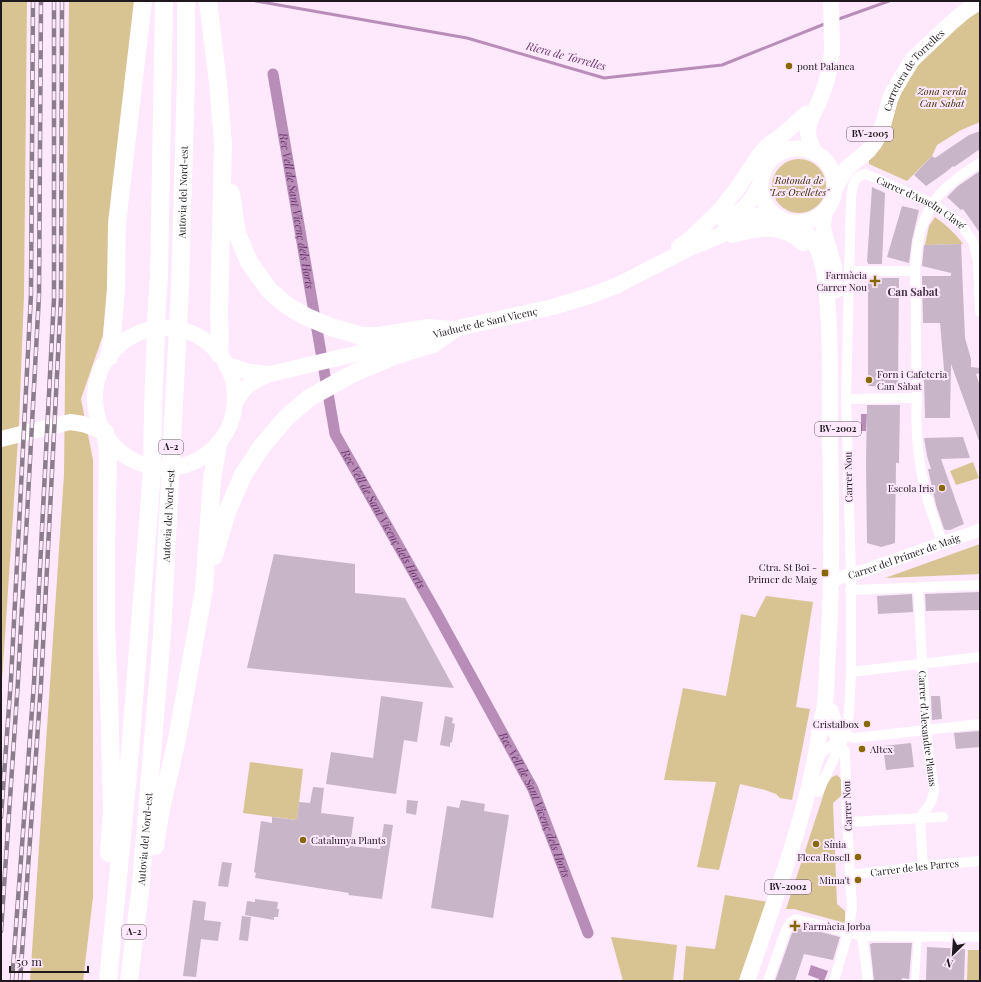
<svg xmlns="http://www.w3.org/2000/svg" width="981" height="982" font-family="'Playfair Display',serif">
<rect width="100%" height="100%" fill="#fde8fc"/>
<g fill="#d8c393">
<polygon points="1,1 27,1 24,295 19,424 1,696"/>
<polygon points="69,1 136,1 103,335 81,399 93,460 93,897 83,981 30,981 64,475"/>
<polygon points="980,7 980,122 961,130 937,145 932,156 907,181 869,164 869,159 880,149 888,136 900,93 909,76 929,52"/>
<circle cx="799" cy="186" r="27"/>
<path d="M935,217C946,225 955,233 963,244L925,245L929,226Z"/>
<polygon points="973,462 979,478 956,485 950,471"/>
<polygon points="980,544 980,574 885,578"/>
<polygon points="766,596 813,602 796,707 810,709 792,800 780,798 776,794 765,790 740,784 719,870 697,867 716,782 664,780 683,688 726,696 741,614 755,617"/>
<polygon points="250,762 303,769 297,820 243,813"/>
<polygon points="837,775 842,780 842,795 833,803 837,904 845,911 845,923 794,909 786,909 827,784 832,777"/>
<polygon points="725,895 769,902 742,981 683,981 686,946 715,949"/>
<polygon points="611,937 677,945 673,981 623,981"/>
<polygon points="968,950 980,950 980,981 967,981"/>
</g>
<g fill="#b88eb8">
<polygon points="861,414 867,414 866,431 861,431"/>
<polygon points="811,965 828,971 824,981 819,981 819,979 808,975"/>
</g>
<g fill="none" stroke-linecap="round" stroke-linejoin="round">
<g stroke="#b88eb8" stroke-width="3">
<polyline points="256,1 467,38 604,78 722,65 827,23"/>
<polyline points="836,20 889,1"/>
</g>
<path stroke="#b88eb8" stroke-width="11" id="s1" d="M273,74L335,434L436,612L533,789L588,933"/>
</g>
<g fill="#c8b5c8">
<polygon points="980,131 980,149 954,167 953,166 946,172 926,186 914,175 932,156 935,158 969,135"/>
<polygon points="980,171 980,233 963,209 961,210 947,197 958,186"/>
<polygon points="872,187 885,193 882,264 868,264 868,262 867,262"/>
<polygon points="902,206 919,210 912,240 909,263 887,257"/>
<polygon points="961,244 965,338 971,359 971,367 980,368 980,373 976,374 980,386 980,441 979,441 951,364 950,418 925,418 924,379 938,379 945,381 940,323 923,323 922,276 951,276 951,273 922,266 924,245"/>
<polygon points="868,278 899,278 898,387 868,386"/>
<polygon points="867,405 900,405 899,463 896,463 895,543 881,547 867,543 866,463"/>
<polygon points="963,437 970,458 941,459 964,524 950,530 946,530 944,529 936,505 928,469 931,469 927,456 924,438"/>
<polygon points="274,554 355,564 355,593 405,598 454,688 247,668"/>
<polygon points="980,592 980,610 926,611 925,594"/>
<polygon points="912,594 913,612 878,614 877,596"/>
<polygon points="381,696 423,702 417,742 404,740 396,794 326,784 331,752 373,758"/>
<polygon points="931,696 940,696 942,719 932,720"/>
<polygon points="445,716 453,718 452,723 455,724 452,742 450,743 450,747 440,745"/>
<polygon points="980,731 980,747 956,749 954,733"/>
<polygon points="911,743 914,767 886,770 883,746"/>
<polygon points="313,787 324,788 321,813 354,817 350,846 380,849 384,824 393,825 382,899 348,895 349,893 255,878 256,873 254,872 261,821 272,823 272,817 297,820 299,802 310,803"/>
<polygon points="407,800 418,801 416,815 406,813"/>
<polygon points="461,800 485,804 484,811 509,815 493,918 431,908 447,806 459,808"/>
<polygon points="222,862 232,863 228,887 218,886"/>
<polygon points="255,899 278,902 277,909 279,909 278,917 274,917 274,920 245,915 247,901 255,902"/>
<polygon points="193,900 206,902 204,920 221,922 218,941 201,939 196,977 183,976"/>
<polygon points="242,916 251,917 248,941 239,940"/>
<polygon points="798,926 840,937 833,960 804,954 795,981 775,981 792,933 795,927"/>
<polygon points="872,943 912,943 909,979 902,978 901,981 874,981 870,944 871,944"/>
<polygon points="927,947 965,949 964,981 926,981"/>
</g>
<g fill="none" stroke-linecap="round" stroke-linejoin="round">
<polyline stroke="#fff" stroke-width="8" points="915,981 918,936"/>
<g stroke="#fff" stroke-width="10">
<polyline points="849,269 856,271 915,271"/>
<polyline points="846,399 917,398"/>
<path d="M942,543C937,526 930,510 926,493C918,462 915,430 917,398C916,367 916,335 916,303C915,281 914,255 920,233C922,224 927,214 932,205C942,188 963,173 980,163"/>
<path id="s2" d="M918,587L926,731L934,790C933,803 927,808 920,818L923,866"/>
<polyline points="850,590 980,585"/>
<polyline points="851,672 980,657"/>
<polyline points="833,709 837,721 845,735 854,738 980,724"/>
<polyline points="824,715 827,726 842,746"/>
<polyline points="818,761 821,754 843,736"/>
<path id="s3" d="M818,792L845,735L849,714L851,672V575L846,399L851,200C852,189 852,176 866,174L933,204L961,224L973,242L978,261L980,312"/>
<polyline points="847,822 943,817"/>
<path id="s4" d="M850,875L923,866L980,861"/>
<polyline points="862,936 864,950 868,981"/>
<polyline points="768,981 786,930 791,922 796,919 862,936 980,937"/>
<polyline points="834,981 848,933 852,909 847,822 845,751"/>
</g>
<path stroke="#fff" stroke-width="13" id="s5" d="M831,586L834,581L839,578L866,570L942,543L980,530"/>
<g stroke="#fff" stroke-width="16">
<path d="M815,153C812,146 808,140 808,132C808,120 817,108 821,97C827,83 830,68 832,52L831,1"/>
<path id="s6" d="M834,190L846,169L869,150L876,140L883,125L890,99L894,90L912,60L951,23L964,12L980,1"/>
<polyline points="825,211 823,224 824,232 834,267 836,290"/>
<path d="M725,222C743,211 750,204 760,185"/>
<path d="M732,235C758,228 781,223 803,243"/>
<polyline points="679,247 690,239 721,209 739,186 758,157 767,146 781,136 806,114"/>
<circle cx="165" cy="398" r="70"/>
<path d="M226,365C242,370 252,373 269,374"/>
<path id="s7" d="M235,403C244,386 252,381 270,374L351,355L467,326L553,307L595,294L618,285L692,247L719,236L738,225L756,216L764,215L780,219"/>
<polyline points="1,439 70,422 83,424 105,432"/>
<path d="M747,981C767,923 788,865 804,806C811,783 815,759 819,736C820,727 822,719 824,710C827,690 827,669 828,649C833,576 831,502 830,429C830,390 831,351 828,311C827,293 826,274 820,256C817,246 812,237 803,231C796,225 789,223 781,219C765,211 757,193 762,176C764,168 769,160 776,155C784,150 795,147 805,149C851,160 842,229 789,222"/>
</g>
<g stroke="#fff" stroke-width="18">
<polyline points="208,1 218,83 223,143 219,316 220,338 219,354"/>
<polyline points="231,193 237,233 249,262 269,290 284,303 294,310 307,317 331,327 362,336 379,336 428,328 453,330"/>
<polyline points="109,357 112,337 116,288 117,223 143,1"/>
<polyline points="105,432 107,444 108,455 106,550 106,628 109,694 112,811 109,853"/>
<polyline points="214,556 227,512 243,475 262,446 286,418 309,398 354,373 394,356 433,344 453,330"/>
<polyline points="155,846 161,809 177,739 204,589 212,480 218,445"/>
<polyline points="108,981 129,764 152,471 153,408 157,303 159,276 164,1"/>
<path id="s8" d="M129,981L141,883L162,634L180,288L186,77V1"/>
</g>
<defs>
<g id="rail">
<polyline points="1,817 11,679 31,294 33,1"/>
<polyline points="1,931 18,681 39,295 41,1"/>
<polyline points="12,981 34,683 54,298 54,1"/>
<polyline points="20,981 41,684 61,298 62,1"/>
</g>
</defs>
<use href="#rail" stroke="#8b7d8b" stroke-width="4.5"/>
<use href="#rail" stroke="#fde8fc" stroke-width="3" stroke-dasharray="9" stroke-linecap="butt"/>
</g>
<g fill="#886804" stroke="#fde8fc" stroke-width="1.5">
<circle cx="789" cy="66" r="4"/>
<path d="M873 275h4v4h4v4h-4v4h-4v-4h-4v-4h4z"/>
<circle cx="869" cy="380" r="4"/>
<circle cx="942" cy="488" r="4"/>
<rect x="821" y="569" width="8" height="8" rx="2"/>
<circle cx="867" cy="724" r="4"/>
<circle cx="862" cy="749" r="4"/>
<circle cx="303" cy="840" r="4"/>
<circle cx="816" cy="844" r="4"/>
<circle cx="858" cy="857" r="4"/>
<circle cx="858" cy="880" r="4"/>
<path d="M793 920h4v4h4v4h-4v4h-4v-4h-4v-4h4z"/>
</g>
<g text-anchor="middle" stroke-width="4" stroke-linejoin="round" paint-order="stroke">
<g fill="#fde8fc" stroke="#625661" stroke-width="1">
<rect x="847" y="127" width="46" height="14" rx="3"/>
<rect x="815" y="422" width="46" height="14" rx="3"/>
<rect x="159" y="440" width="24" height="14" rx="3"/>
<rect x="765" y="880" width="46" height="14" rx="3"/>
<rect x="122" y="925" width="24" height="14" rx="3"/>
</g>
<g font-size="9" font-weight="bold" fill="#1f181f">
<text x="870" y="137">BV-2005</text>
<text x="838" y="432">BV-2002</text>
<text x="171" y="450">A-2</text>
<text x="788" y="890">BV-2002</text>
<text x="134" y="935">A-2</text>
</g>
<g font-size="10" fill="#1f181f" stroke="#fde8fc" text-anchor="start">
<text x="797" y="70">pont Palanca</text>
<text x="867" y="279" text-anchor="end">Farmàcia<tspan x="867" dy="12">Carrer Nou</tspan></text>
<text x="877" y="378">Forn i Cafeteria<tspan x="877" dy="12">Can Sàbat</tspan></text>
<text x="934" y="492" text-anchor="end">Escola Iris</text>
<text x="817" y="571" text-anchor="end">Ctra. St Boi -<tspan x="817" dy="12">Primer de Maig</tspan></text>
<text x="859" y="728" text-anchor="end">Cristalbox</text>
<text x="870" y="753">Altex</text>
<text x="311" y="844">Catalunya Plants</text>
<text x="824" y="848">Sínia</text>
<text x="850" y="861" text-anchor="end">Fleca Rosell</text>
<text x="850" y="884" text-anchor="end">Mima't</text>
<text x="803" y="930">Farmàcia Jorba</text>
</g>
<g font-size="10" fill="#1f181f" stroke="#fde8fc">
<text dy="4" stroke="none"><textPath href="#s6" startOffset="147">Carretera de Torrelles</textPath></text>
<text dy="4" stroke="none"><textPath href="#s8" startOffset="791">Autovia del Nord-est</textPath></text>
<text dy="4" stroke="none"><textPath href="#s3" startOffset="694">Carrer d'Anselm Clavé</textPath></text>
<text dy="4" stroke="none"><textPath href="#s7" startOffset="268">Viaducte de Sant Vicenç</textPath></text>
<text transform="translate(848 477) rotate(-91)" y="4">Carrer Nou</text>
<text dy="4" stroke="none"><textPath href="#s8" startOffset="467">Autovia del Nord-est</textPath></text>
<text dy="4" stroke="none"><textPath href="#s5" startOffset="80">Carrer del Primer de Maig</textPath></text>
<text dy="4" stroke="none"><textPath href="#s2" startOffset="142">Carrer d'Alexandre Planas</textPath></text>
<text transform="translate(847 806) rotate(-92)" y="4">Carrer Nou</text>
<text dy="4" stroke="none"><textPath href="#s8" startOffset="143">Autovia del Nord-est</textPath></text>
<text dy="4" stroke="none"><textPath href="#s4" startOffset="65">Carrer de les Parres</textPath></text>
</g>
<g font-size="10" font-style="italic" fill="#3b2b00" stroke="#fde8fc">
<text x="942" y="95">Zona verda<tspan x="942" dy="12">Can Sabat</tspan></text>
<text x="799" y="184">Rotonda de<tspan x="799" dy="12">"Les Ovelletes"</tspan></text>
</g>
<g font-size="11" font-style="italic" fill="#69356b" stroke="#fde8fc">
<text transform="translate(566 56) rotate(15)" y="4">Riera de Torrelles</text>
<text dy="4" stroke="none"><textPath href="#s1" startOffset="139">Rec Vell de Sant Vicenç dels Horts</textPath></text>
<text dy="4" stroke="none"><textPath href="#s1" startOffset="463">Rec Vell de Sant Vicenç dels Horts</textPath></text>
<text dy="4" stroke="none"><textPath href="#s1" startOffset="787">Rec Vell de Sant Vicenç dels Horts</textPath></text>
</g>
<g font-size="11" font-weight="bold" fill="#443444" stroke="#fde8fc">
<text x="913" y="296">Can Sabat</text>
</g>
</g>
<rect width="981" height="982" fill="none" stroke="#1f181f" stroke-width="4"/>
<g transform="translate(953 954) rotate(205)" stroke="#fde8fc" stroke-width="3" paint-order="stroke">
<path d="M0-3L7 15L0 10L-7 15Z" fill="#1f181f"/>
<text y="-6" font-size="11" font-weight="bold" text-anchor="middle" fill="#1f181f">N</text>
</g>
<path d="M10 966v6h78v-6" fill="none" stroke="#1f181f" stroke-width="2"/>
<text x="16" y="966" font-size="12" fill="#1f181f" stroke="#fde8fc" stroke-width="3" paint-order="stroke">50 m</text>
</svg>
